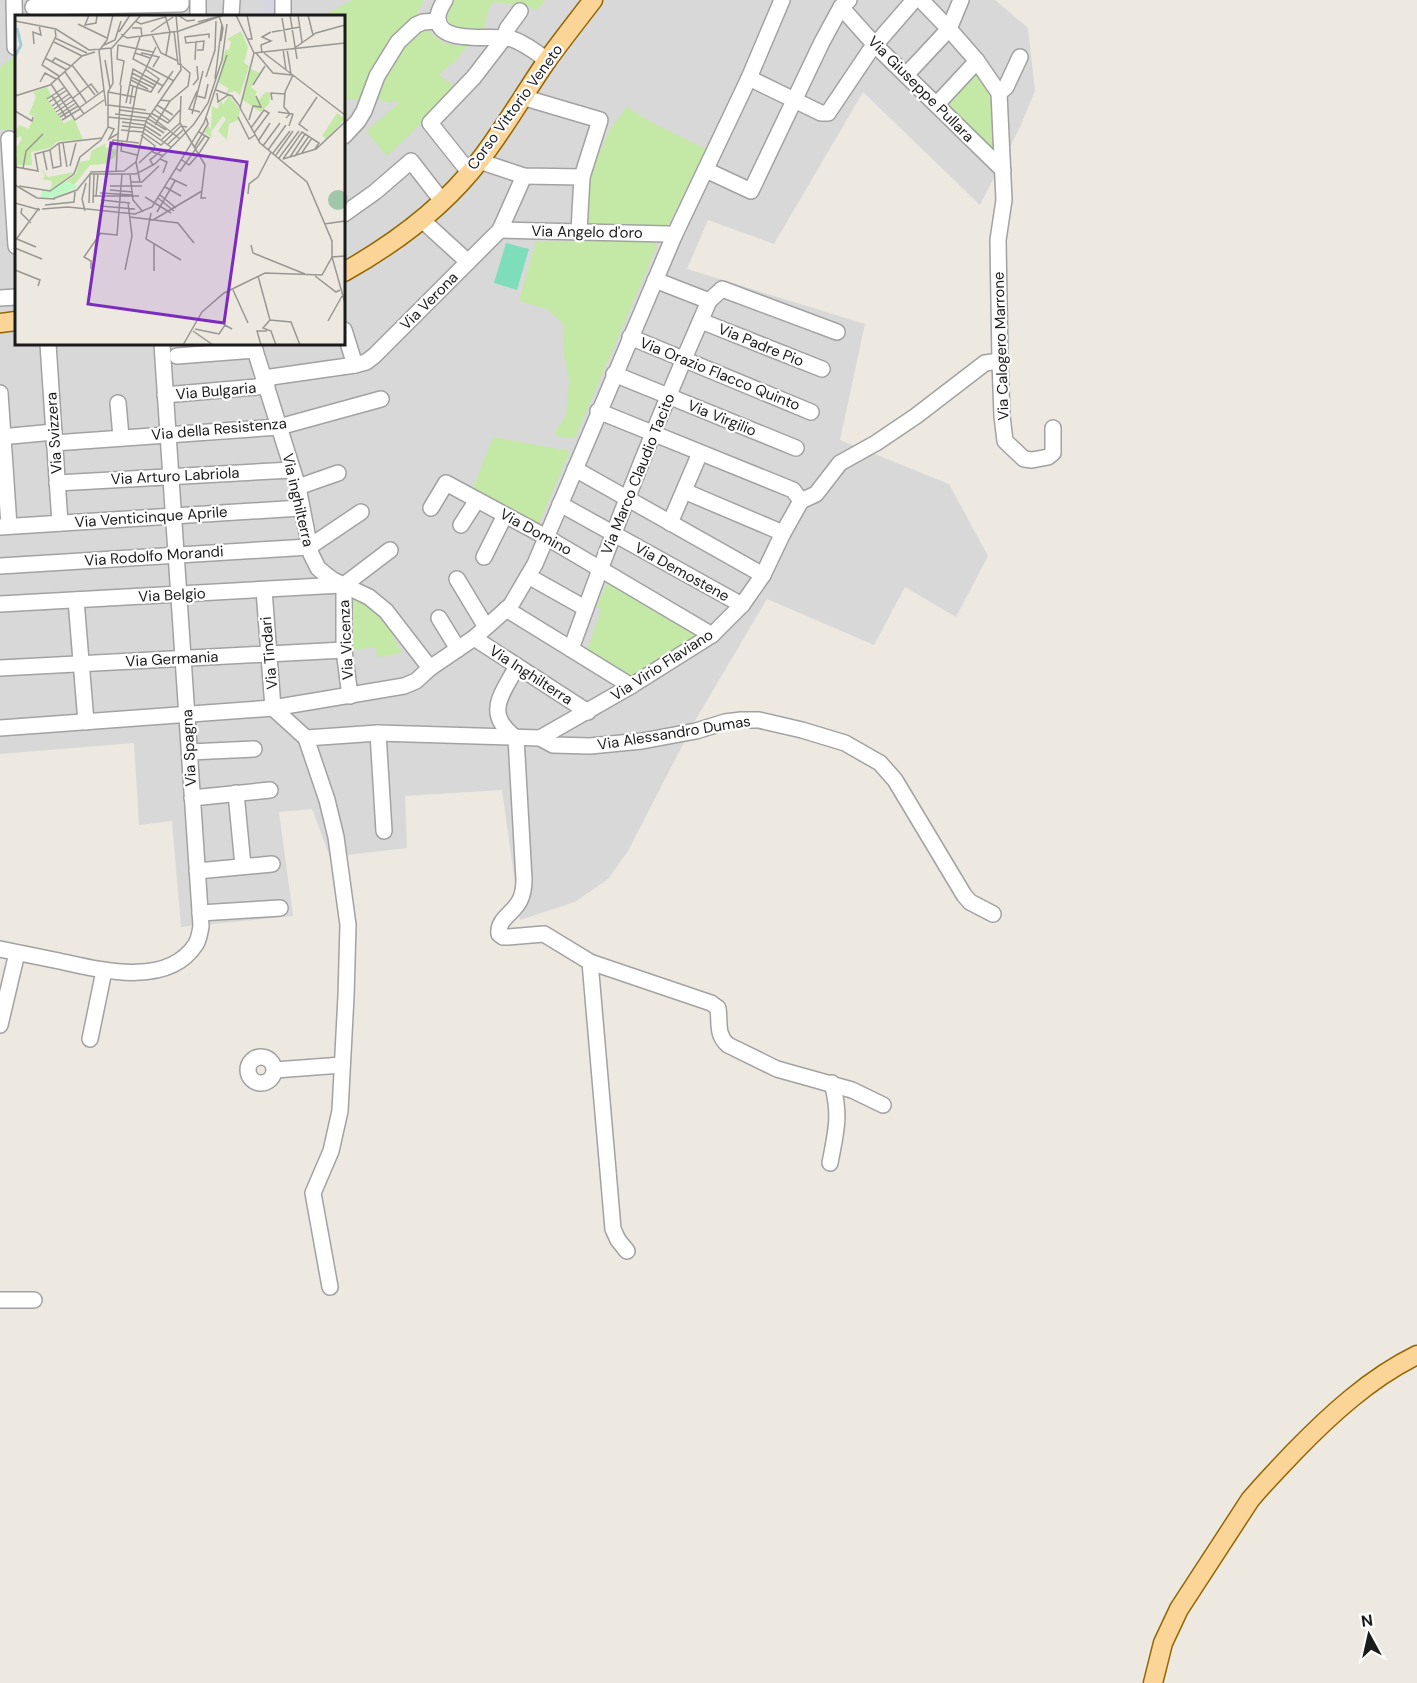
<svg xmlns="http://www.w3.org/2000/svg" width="1417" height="1683" font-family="'DM Sans',sans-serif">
<rect width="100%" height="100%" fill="#ede9e1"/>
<path fill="#d9d8d8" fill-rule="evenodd" d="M0,0H995L1028,28L1035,91L1020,127L980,205L863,92L774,244L708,220L687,269L865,324L840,440L949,484L988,556L956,617L905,587L874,645L767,599L696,719L628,851L608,879L575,902L520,920L502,790L405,796L407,848L330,857L312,809L279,812L293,916L181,927L172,821L139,825L134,743L0,754ZM16,16H344V344H16Z"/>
<g fill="#c4e8a6">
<path d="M352,0H424L417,14C434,38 437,45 467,46L453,64L451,63L439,75L458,89L387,156L366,131L399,103L393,100L391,103L371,98L344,100V16H327V14Z"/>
<path d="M453,0H545L536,11L529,6L524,12L516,8L515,5L494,2C486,11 485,21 484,33C471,31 449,31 445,16Z"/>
<polygon points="16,55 16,129 0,130 0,67"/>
<polygon points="979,69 992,89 999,154 946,103"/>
<polygon points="627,107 651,122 706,149 667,228 586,225 588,179 610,129"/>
<polygon points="536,241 654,241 657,246 575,438 555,436 556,430 566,416 569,380 563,351 564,325 547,309 519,301"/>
<polygon points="493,437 570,451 537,528 471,493"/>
<polygon points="608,581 697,635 632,681 587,651 601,609 596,607"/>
<path d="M349,597C382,608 387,624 402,653L377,657L376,647L352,650L349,628Z"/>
</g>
<polygon fill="#7eddbb" points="506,243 529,249 517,290 494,283"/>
<rect fill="#d6d5e3" x="264" y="0" width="16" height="16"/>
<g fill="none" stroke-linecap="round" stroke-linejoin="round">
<defs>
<g id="minor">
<polyline points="14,0 15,47"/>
<polyline points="198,0 198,16"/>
<path d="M445,0C442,5 438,11 438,17C436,46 495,34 512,39C525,43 537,53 548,61"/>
<polyline points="921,0 949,29 977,61 999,93 1004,200 998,240 1000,361 1002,416 1005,441 1024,459 1032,460 1048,457 1053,453 1053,428"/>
<polyline points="33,7 181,4 181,0"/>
<polyline points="841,7 875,45 1003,170"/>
<polyline points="231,16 232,0"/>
<polyline points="283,16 283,0"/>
<polyline points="906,75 949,29 961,0"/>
<polyline points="749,78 821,113 828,113 869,52 914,0"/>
<polyline points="999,93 1006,87 1020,57"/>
<polyline points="522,97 600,120 582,177 579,231"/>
<polyline points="937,104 977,61"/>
<polyline points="344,136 358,121 364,111 377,76 398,42 416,25 423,22 438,21"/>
<polyline points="9,139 16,246"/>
<polyline points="479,161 524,176 582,177"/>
<polyline points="706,170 751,191 822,42 841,7 849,0"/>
<polyline points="469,172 430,123 474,77 504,38 507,29 520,11"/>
<polyline points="344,214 375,192 411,161 442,201"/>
<polyline points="422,220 468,262"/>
<polyline points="500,230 668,234 674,236"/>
<polyline points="655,280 709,301 722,289 837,332"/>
<polyline points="0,298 16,297"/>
<polyline points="701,321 822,369"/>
<polyline points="344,330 355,365"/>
<polyline points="630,337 811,412"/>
<polyline points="48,344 60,523"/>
<polyline points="253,344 298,487 311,554 318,568 325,574 333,580 369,597 386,611 430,668"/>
<polyline points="177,356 255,350"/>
<polyline points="614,374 796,448"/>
<polyline points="264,378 355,365 366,362 374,356 500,230 524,176"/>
<polyline points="0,393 9,526"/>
<polyline points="165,395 267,386"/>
<polyline points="118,403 121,437"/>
<polyline points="598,411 793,490 801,501"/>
<polyline points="0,437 54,432"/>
<polyline points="54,443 279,427 381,399"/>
<polyline points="575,469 763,575"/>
<polyline points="57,483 292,470"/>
<polyline points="298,487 338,473"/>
<polyline points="684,491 783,533"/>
<polyline points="560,504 742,605"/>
<polyline points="431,508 446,483 546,537 712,635"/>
<polyline points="670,523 700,453"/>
<polyline points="461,525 477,500"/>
<polyline points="0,527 301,508"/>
<polyline points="484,557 505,515"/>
<polyline points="0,566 309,547 361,512"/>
<polyline points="528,576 585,608"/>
<polyline points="457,579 486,627"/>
<polyline points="344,585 344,650 350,696"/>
<polyline points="344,585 390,550"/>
<polyline points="264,590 273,708 306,738 327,800 336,837 348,925 346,996 340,1111 331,1151 313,1193 330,1287"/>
<polyline points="76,600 86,722"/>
<polyline points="0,604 341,585"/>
<polyline points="506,609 631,686"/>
<polyline points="439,618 458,649"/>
<polyline points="474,638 588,712"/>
<path d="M571,649C613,531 659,415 709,301"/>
<path d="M517,666C502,695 483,713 516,738L524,879C524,886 523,894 520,900C515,912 497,919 499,934L503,937H507L544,934L590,962L711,1003L718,1008C720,1022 716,1035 728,1045L777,1069L852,1090L883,1105"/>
<polyline points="0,668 344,650"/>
<polyline points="0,728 273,708 404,686 416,681 430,668 474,638 511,605 535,564 674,236 749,78 782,0"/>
<polyline points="378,733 384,831"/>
<polyline points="306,738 378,733 540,738 553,745 590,746 642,741 696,731 725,722 741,720 759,720 802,730 845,743 880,763 895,780 964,895 970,902 993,914"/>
<polyline points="540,738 631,686 712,635 742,605 763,575 783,533 801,501 816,494 840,463 876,443 916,416 985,363 1000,361"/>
<polyline points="190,752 254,749"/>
<polyline points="236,793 243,866"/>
<polyline points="192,798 270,790"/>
<polyline points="197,871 272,864"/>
<polyline points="200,913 280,908"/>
<path d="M0,949C20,953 39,957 59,961C100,970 168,988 196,944C199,939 200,932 201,926L162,344"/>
<polyline points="590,962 613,1229 618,1240 627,1251"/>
<polyline points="0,1025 17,953"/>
<polyline points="90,1039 104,971"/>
<circle cx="261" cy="1070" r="13"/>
<polyline points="275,1070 342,1065"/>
<path d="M830,1163C836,1131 841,1116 832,1083"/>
<polyline points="0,1300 34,1300"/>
</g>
<g id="major">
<path d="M344,272C394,244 444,207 480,160C504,129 524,94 546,62C561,41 577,21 593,0"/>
<polyline points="0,323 16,321"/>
<path d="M1153,1683L1163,1643L1179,1609L1250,1500C1264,1483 1279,1468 1294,1452C1330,1415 1370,1378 1417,1355"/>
</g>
</defs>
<use href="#minor" stroke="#a2a2a2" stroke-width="18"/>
<use href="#major" stroke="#926701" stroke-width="21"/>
<use href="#minor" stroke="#fff" stroke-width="15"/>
<use href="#major" stroke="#fbd498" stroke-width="18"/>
</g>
<g text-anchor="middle" stroke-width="4.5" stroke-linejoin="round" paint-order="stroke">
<g font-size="15" fill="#1b1b1b" stroke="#fff">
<text transform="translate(921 89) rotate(45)" y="5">Via Giuseppe Pullara</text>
<text transform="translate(515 107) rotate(-54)" y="5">Corso Vittorio Veneto</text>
<text transform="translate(587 232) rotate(1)" y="5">Via Angelo d'oro</text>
<text transform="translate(429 301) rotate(-45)" y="5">Via Verona</text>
<text transform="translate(761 345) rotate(22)" y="5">Via Padre Pio</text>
<text transform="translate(1001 346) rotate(-92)" y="5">Via Calogero Marrone</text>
<text transform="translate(720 374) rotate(22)" y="5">Via Orazio Flacco Quinto</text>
<text transform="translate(216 391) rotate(-5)" y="5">Via Bulgaria</text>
<text transform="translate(722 418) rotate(22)" y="5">Via Virgilio</text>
<text transform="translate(219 429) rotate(-5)" y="5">Via della Resistenza</text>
<text transform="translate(54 433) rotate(-94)" y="5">Via Svizzera</text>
<text transform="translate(638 474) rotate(-68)" y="5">Via Marco Claudio Tacito</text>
<text transform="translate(175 476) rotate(-3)" y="5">Via Arturo Labriola</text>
<text transform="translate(298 500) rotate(77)" y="5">Via inghilterra</text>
<text transform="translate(151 517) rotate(-4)" y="5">Via Venticinque Aprile</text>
<text transform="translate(536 532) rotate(29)" y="5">Via Domino</text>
<text transform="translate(154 556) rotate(-4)" y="5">Via Rodolfo Morandi</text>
<text transform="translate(682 572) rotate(29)" y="5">Via Demostene</text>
<text transform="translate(172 595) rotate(-3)" y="5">Via Belgio</text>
<text transform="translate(346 640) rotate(-93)" y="5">Via Vicenza</text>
<text transform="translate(269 653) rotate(-95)" y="5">Via Tindari</text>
<text transform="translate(172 659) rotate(-3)" y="5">Via Germania</text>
<text transform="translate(662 665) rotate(-33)" y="5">Via Virio Flaviano</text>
<text transform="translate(531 675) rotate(33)" y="5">Via Inghilterra</text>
<text transform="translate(674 733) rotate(-9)" y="5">Via Alessandro Dumas</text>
<text transform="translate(189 748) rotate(-93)" y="5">Via Spagna</text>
</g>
</g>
<g transform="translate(15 15)">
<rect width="330" height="330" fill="#ede9e1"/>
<path d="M226,16L233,32L229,48L234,51L225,80L220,76L212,78L213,73L204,68L210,35H214L216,27L212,24ZM236,54L245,58L236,72L242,77L240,81L244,85L250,77L256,78L254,89L245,97L227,84ZM32,72L36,80L32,84L49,108L59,103L68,125L43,126L35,133L16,137L17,150H2L0,134L7,124L5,121L0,124V115L5,110L13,114L20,102L14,99L21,82L18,77ZM214,80L225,95L223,105L214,109L212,125L203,116L211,104L208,101L196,117L197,123L189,117L193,110L196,115L197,91L203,94L204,88L207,86L208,90ZM322,98L330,104L312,124L307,121ZM91,128L90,132L102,135L101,141L90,149L75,150L59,170L52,166L61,159L64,147L75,145L76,136ZM26,153L33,162L60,157L36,174L37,166L27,164L30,161Z" fill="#c4e8a6"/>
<path d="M313 185a10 10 0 1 1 20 0a10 10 0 1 1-20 0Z" fill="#a2c6a9"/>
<path d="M52,166L63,172L40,182H26L27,176Z" fill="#bcf8c3"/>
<path fill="none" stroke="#a1ccdb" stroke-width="3" d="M0,41L6,30L2,13"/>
<path fill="none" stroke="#999792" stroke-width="1.5" d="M74,0L70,10L81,8L82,0M150,0L155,17L151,40M163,0L172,6L180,5M232,0L237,24H233M275,0L282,44M283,0L287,27M293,0L298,20M204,1L208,13L206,26M267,3L271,27M0,6L41,14L74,35L97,33M120,6L126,9L150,2M183,7L205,1M63,9L92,23M117,13H126L127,22M40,15L41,21L27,50L44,61M159,16L163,49L167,50M104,17L115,0M136,17L158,2M257,17L285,12M106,19L112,23L164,16L209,0M137,20L146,38L163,46M125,22L120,38L135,43M40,23L72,38M39,27L67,41M19,29L18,17L26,20L24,10M89,30L100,25L106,6M103,30L102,44L109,46L105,70M103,30L138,37M281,32L301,18L330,10M268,34L271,55M272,34L276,59M182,35H188L189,26L171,28L170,22L194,19V23M120,38L118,44L159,66M239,38L330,28M241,38L258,58L277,60M247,38L246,30L256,26L247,22L256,17M249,38L330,100M127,41V38L144,42L138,52M30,43L52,55M90,45L95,73M180,45L181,26M37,47L40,43L56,51M57,50L80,80M50,57L71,87M117,58L140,70M116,62L139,73M191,62L200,35L201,6M43,63L69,99M200,64L207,9M116,65L133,74M25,67L30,58L41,64M36,69L60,105L89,85M115,70L136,77L144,64L130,54M178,70L183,64L182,51M238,70L250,51M201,75L217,81L226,93M182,76L174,94L185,97M93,77L120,82M143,78L158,56M202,78L203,87L213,80M0,81L35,70L67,41L80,37M37,81L51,102M166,81L165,108L190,150L186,183H191M182,81L190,83L193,69M58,83L76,69L83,78M32,84L50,72M145,85L155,86L173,71L175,58L167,51M257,85L256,78L270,79M34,87L52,75M111,88L118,54L148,71M115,89L118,71M93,90L131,95M142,90L158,100M37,91L54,79M91,91L84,36L92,25L98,0M64,93L89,75M39,94L56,82M139,94L155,106M105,95L135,99M0,96L17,106L18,102M41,97L59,85M263,97L278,99L274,111M136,98L153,108L165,95M100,99L132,103L151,115M177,99L188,56M43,100L61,88M134,100L165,124M45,102L63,91M93,102L130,106L149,118M223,102L234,124L240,120M271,103L275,99L269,92L270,77L278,60M47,105L65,94M234,105L238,91L246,92L241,81M107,107L129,110L146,121M140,110L155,86M107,111L128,113L156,132M93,112L99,114L94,124L104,118M236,113L249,95L254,98L239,118M106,115L127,117L146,130L166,111L172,112M293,116L284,109L302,82M126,120L140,131L138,137L148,141M146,125L165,108M244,125L255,108M107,126L106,136L122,140M112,126L122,72L141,32M48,128L52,152M152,130L168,115M248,131L265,108M97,132L98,125L124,128M179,133L193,109L191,102M35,135L38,153L46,151L44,129M253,135L271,110M0,136L1,152L23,156L20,139L35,135L44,128L87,123M28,136L32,155M258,138L275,116M286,139L297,123M261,140L278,116M280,141L294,121M275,142L290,119M264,143L284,116M145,144L152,147L148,158M268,144L301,134L330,107M268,144L287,117L304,128L300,134M167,145L174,150L183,140L194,123L184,117M121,147L131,106L166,55L161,0M121,147L125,167M124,148L138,135M138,150L135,145L146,136M55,151L61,128M161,153L165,156L190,121M8,154L11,136L28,119M75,157L109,156L121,147M101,157L106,70M115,160L118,185L128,197M155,163L172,171M116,167H127L144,151M0,170L22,183L40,184M4,171L35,176L59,159L65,142L86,125L93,112V77L98,68L96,34L126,0M95,171H127M150,172L166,181M95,175L118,177M85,178L118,180M233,179L234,169L243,162L256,137M145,180L161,193M78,181H124M81,181L83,159M130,182L156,198M143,183L159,196M37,184L62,175L75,159H121L140,149L179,109L193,88L207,45L212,9M86,185L115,188M0,188L25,195M74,188L75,158M78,188L79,159M30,190L59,187L60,177M85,191L120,194M7,193L6,198L16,208M27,194L53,192L120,199L137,192L189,108L212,40M70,196L67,184L71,168M142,197L160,166M136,198L131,224L166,245M115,202L163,208L179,228M138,205L187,176M309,209L330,206M82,218L102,220L107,159M2,224L21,232M0,226L24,193M236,230L238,238L290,259M0,233L27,244M330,241L317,242L330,288M76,254V246L69,242L85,219M0,255L25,265L23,271M110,255L117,221L113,188M139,256V228M243,261L255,305L248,313L256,316L261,330M300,261L321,277L325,275M218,275L233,308M255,305L276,307L285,330M313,306L327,281M180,314L204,319L210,310L217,314M178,316L198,330M168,330L187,297L209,278L250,258L307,260L317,242V226L292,167L245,128L225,93L239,38L221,0M246,330L242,316H252"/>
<path fill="#7b2cbf" fill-opacity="0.15" stroke="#7b2cbf" stroke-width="3" d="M96,128L232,147L209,308L73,289Z"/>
<rect width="330" height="330" fill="none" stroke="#1b1b1b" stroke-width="3"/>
</g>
<g transform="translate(1369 1635) rotate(352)" stroke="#ffffff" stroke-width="4.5" paint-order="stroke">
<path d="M0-4.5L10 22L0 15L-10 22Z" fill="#1b1b1b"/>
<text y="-9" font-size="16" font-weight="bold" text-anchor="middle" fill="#1b1b1b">N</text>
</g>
</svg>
